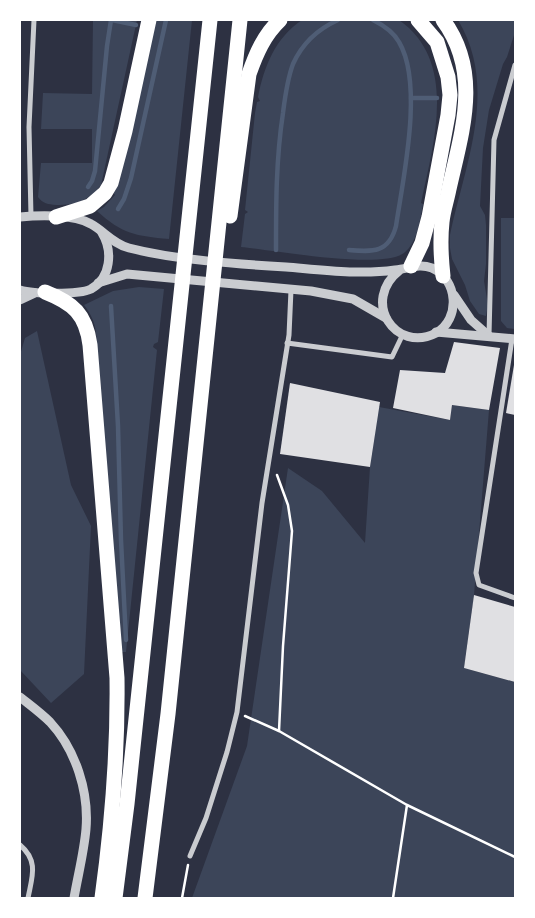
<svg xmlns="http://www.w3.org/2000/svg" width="535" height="918" font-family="'Roboto Condensed',sans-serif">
<rect width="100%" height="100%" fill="#2d3142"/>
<g fill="#3c4559">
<path d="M93,20H137L101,185C89,201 75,205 56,205C48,204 43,204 38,197L41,163H92V129H41L43,93L92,94Z"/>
<path d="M156,20H192L169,239C136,236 122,234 97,211L104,207L115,195L113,192L130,138Z"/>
<path d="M302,20H399C459,62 433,145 421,203L423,204C420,220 418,242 404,253C381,270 273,250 241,247L245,214L248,212L245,210L255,113L257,102L260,101L258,97C264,67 275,38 302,20Z"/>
<path d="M458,20H515V32L507,57L503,64L489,110L483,148L480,206L485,215L486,225V264L484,281L488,305L486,316L479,314L470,301L465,285L452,259L450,248V235C465,164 499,88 458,20Z"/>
<polygon points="501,218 515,218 515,329 507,328 501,321"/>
<path d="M139,287L164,289L158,342L154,344L153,347L157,350L126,652H122L97,360C96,337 99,324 84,305L113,291Z"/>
<polygon points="37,331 71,485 91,526 84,674 51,703 20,670 20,355 25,338"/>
<polygon points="452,405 489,410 474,595 464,668 515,682 515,898 192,898 247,746 288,468 322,491 365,543 370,467 379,407 450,420"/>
</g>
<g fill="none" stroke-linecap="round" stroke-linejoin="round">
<g stroke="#4f5d75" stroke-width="4.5">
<polyline points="112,20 136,25"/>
<polyline points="411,98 437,98"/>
<polyline points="88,187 92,181 95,171 107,46 111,20"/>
<polyline points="118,209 124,199 131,178 166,20"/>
<path d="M276,250C276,204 276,159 283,113C285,97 287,80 293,64C302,44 318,29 338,20"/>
<path d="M349,250C373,252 389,253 396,226C403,179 424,84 399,42C394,33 383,25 373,20"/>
<polyline points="111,306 118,426 121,540 126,640"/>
</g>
</g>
<g fill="#e0e0e3">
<polygon points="454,342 500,348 489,410 452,405 450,420 393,408 400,370 445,373"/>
<polygon points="514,365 515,365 515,415 506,413"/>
<polygon points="290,383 380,402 370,467 280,454"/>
<polygon points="474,595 515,607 515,682 464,668"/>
</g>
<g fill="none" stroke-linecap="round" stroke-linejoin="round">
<g stroke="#fff" stroke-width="2.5">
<polyline points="277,475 288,505 292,531 283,646 279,731 407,805 515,857"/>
<polyline points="245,716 279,731"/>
<polyline points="182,898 188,865"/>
<polyline points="393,898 407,805"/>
</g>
<g stroke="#caccd0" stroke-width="5">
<polyline points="31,216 29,127 34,20"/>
<polyline points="489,335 494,140 515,65"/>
<polyline points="512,339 476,573 479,585 515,598"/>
<polyline points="287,343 392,357 403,334"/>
<path d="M20,845C39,861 32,877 28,898"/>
<polyline points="190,856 206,818 227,752 237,712 262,503 289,335 291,290"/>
</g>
<g stroke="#caccd0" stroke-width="9">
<path d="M20,217C39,215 74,214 91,224C104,231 113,244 129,248C176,260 237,264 286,267C322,270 360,275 395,270C409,269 418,263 432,268C458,279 461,319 436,333C396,354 360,301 400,270"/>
<polyline points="98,283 127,274 311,291 353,299 386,318"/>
<path d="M20,290C33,294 79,295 91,289C111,278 113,251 102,233"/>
<polyline points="454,295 471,320 489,336"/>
<polyline points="20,300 35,293"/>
<polyline points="436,332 515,339"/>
<path d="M20,697C30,705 41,713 50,722C76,750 89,792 86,829C84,852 78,875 74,898"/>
</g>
<g stroke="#fff" stroke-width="15">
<path d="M230,216L249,74C256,54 264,35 280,20"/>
<polyline points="56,217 90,206 105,193 111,183 125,131 149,20"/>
<polyline points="411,266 422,243 429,217 448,115 450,95 448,77 437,42 418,20"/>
<path d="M443,276C441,258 440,240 442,222C443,211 447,200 449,189C462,131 482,73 443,20"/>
<path d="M45,292C73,303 86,314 90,345L117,678C118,752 112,825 102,898"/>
<polyline points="115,898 127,804 210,20"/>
<polyline points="145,898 168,714 240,20"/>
</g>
</g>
<rect width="535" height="918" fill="none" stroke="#ffffff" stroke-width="42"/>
</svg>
